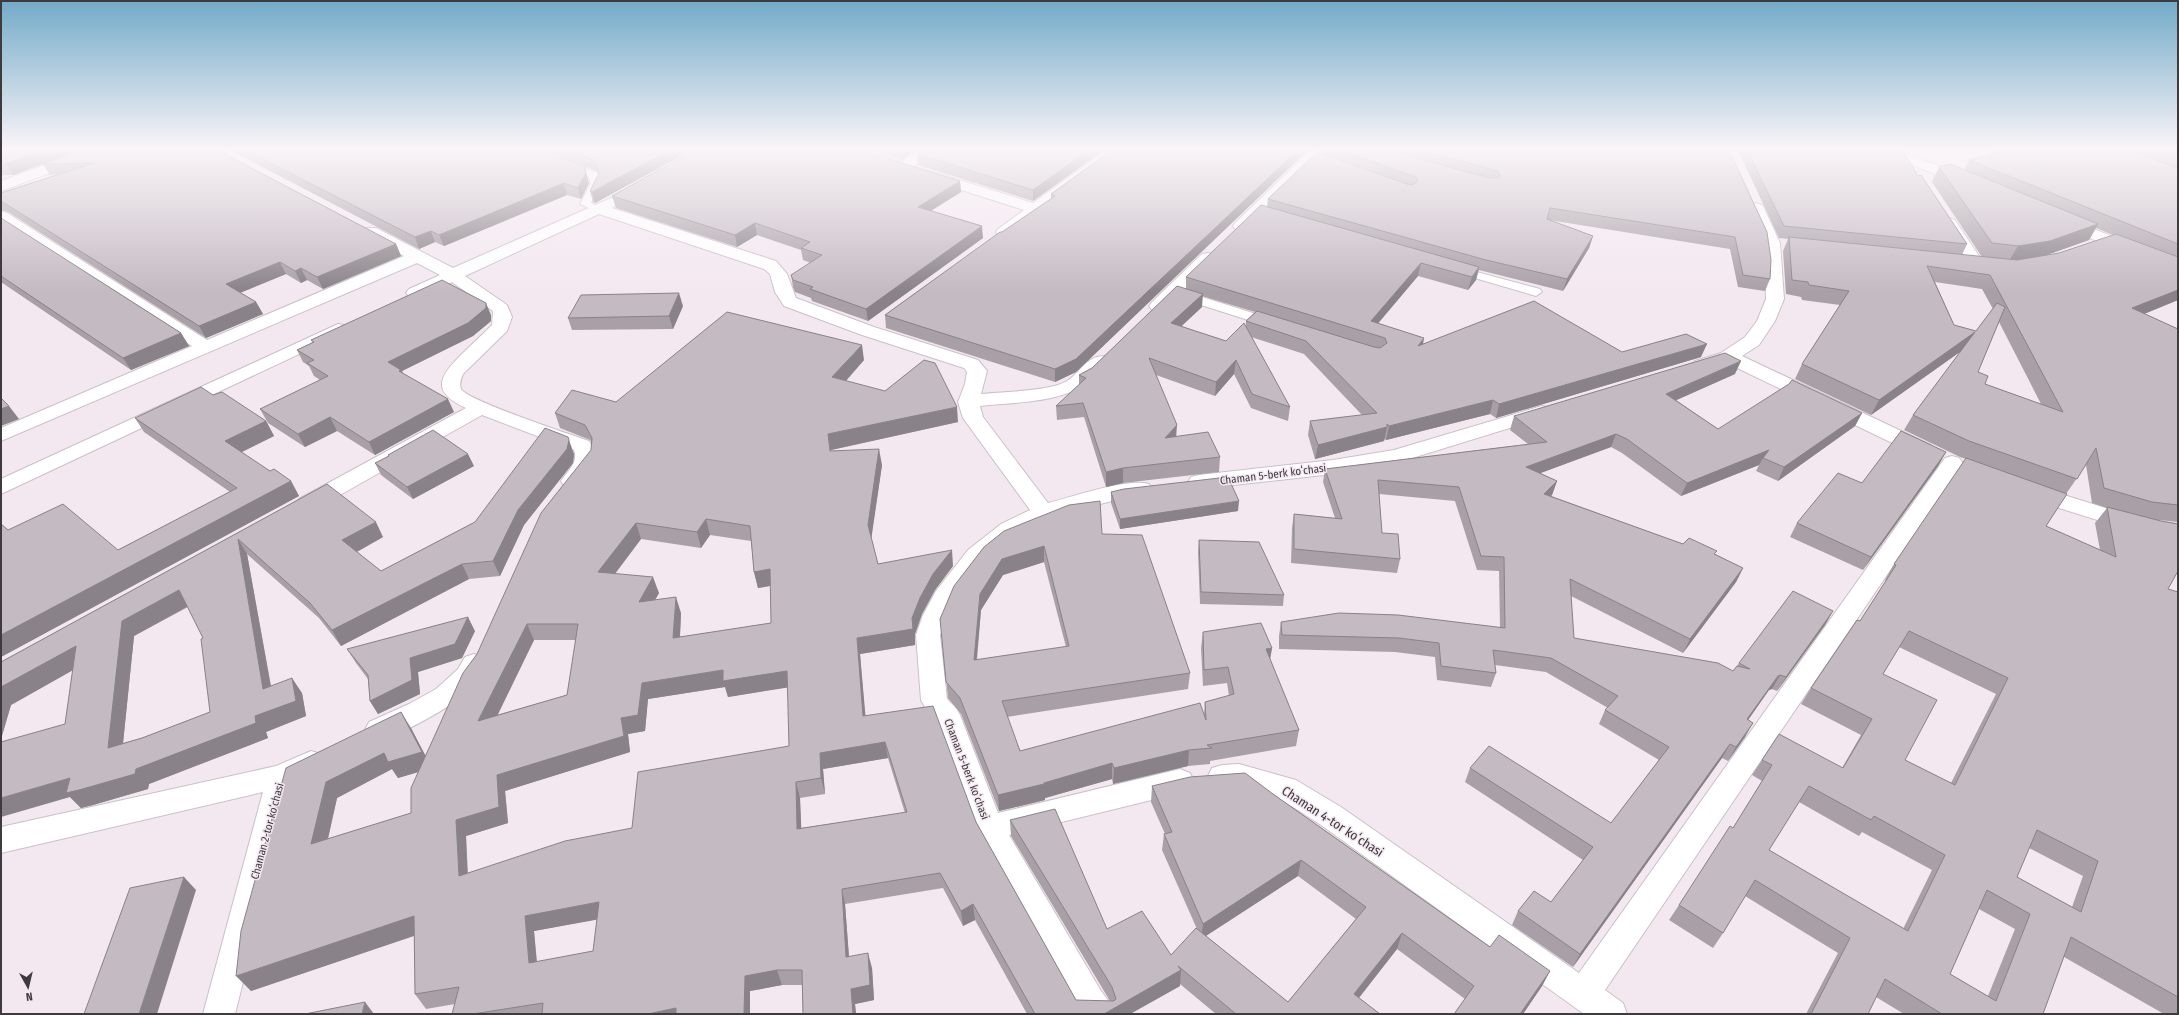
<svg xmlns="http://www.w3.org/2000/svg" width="2179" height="1015" font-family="'Fira Sans Condensed',sans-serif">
<rect width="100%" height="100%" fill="#f3e8f0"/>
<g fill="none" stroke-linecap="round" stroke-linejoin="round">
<defs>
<g id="lane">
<polygon points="527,150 541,150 598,173 601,183 591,203 604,209 603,211 595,211 580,204 591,183 589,177"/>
<polygon points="1458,267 1540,289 1542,292 1536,296 1454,272 1452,270"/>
<polygon points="1183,291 1275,320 1277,323 1271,327 1267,326 1179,298 1177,295 1179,292"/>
</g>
<g id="street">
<polygon points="85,150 106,150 104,153 1,191 1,181"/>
<polygon points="840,150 863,150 902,162 917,150 933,150 909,170 904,171 842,153"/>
<polygon points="1107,150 1124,150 1010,235 998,235 996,232 998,229 1024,210 927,179 925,176 927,173 937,173 1033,203"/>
<polygon points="1311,150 1326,150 1247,229 1235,229 1233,226 1235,223"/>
<polygon points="1906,153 1971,179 1974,182 1971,185 1961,185 1901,160 1899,157 1901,154"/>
<path d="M611,198L616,200L619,203L612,208L776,261L787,274L796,298L874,327L978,360L987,371L981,394C1002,392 1051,391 1067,381C1081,372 1089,352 1108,357L1110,361C1081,404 1027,401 980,406L983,417L1048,503C1073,497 1125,478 1149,484L1152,489L1149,494L1123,498L1051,517L1017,534L984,562L954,601L940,635L947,699L956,708L960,715L998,813L1180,769L1190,773L1194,781L1190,789L1180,793L1009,835L1101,991L1110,1003L1114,1014L1077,1013L979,837L936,721L930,716L921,700L916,635L923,615L936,591L968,550L1001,524L1030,510L963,418L958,402L965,384L967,372L964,368L862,335L784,306L775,292L770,274L764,269L599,214L465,276L507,305L512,317L507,331L463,374C461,379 459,384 461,389C468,401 570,434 589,441L596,454L595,465L580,486L572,488L564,486L561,481C567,472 579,462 574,450L482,415L315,509L307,511L299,509L296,504L299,499L466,408C430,392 439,376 463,353C472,344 482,335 492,325L493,311L452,282C439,288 423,300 409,297L406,293L409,289L440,275L417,263L1,441V428L192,346L1,223V211L7,213L207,340L404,256L364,234L362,231L364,228H376L453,268Z"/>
<polygon points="1756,203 1762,205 1764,208 1780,243 1784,299 1775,321 1759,345 1742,356 1931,445 1934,450 1931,455 1924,456 1917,455 1727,363 1702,371 1695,369 1693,365 1695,361 1721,353 1745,337 1757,321 1766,299 1764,243 1748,208 1750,205"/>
<polygon points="2064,217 2178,263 2178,274 2058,225 2056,222 2058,219"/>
<polygon points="1949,218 1955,220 1985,265 1983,269 1971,269 1969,265 1941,223 1943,220"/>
<polygon points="1208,253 1214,254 1216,258 1214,262 1164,310 1158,311 1152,310 1149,306 1152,302 1202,254"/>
<polygon points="338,324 344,325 347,329 344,333 1,494 1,479"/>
<polygon points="1542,406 1549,408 1552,412 1549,416 1396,463 1333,474 1199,489 1191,487 1188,482 1191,477 1199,475 1333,460 1394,450"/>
<path d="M1952,456L1959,458L1963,463L1605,990L1623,1003L1627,1014H1584L1321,825C1295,808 1271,791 1240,787C1230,785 1222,788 1212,784L1208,776L1212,768L1222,765L1239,764L1296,780L1341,807L1579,973L1945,458Z"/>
<polygon points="2035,486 2141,519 2178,524 2178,540 2139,533 2027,498 2024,493 2027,488"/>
<path d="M474,654L483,657L487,664C481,675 475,686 465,694C454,705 391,741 377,740C375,740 371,738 369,738L365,730L369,722L409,704L436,689L458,669L465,657Z"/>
<polygon points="311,751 321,754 325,762 321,770 293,783 235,1014 203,1014 263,792 1,853 1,827 276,766"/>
</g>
</defs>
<use href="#lane" stroke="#cac0c8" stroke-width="2"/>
<use href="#street" stroke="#cac0c8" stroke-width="2"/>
<use href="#lane" fill="#fff" fill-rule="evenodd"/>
<use href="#street" fill="#fff" fill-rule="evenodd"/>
</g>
<g fill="#a9a0a7" fill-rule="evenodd">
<polygon points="1,150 217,150 396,244 401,256 323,289 307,280 301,283 286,274 240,293 256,302 263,314 206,338 8,212 1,210 1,193 59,174 50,175 43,164 13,175 1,175"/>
<polygon points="230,150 545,150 589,183 581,199 567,195 444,246 435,242 419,249"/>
<polygon points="546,150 692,150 595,203 593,202 590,191 599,173 599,172"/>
<polygon points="869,150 914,150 902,160"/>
<polygon points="922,150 1104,150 1033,201 918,165 917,154"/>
<polygon points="1112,150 1308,150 1076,372 1055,382 886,328 885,315 1051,199 1051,194"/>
<path d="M1323,150H1729L1770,279L1765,291L1738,287L1730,249L1549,220L1593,236L1589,248L1563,291L1479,270L1476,280L1468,290L1418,276L1378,323L1423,344L1622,352L1701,357L1496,418L1490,414L1386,440L1385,439L1384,441L1315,459L1308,435L1310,421L1362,415L1304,354L1251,337L1290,407L1288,421L1251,408L1234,374L1215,396L1156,375L1176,436L1220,457L1219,472L1123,483L1106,487L1084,417L1057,420L1056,406L1079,385V375L1092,368L1186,288V277L1267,207L1268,199L1323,154ZM1202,296L1255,312L1246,321V326L1226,341L1181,326L1202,307Z"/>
<path d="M1738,150H1902L1918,176L1967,244L1962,255L1982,257L1932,182L1939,167L1964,170L1969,160L1990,155L1992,150H2178V300L2144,314L2178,329V522L2159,520L2168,589L2178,592V1014H2164L2064,957L2043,1014H1904L1876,997L1868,1014H1806L1838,953L1745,896L1723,933L1713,948L1669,920L1679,905L1733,828L1762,781L1752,775L1762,760L1842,768L1861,735L1801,704L1811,688L1860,621L1886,581L1885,580L1894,564L1966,459L1960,457L1904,430L1913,415L1961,351L1871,415L1795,379L1802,364L1840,305L1802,300L1801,297L1786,294L1783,251L1788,239L1779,238ZM2096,228L2113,235L2059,253L2041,257L2089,240ZM1935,282L1982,289L1993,309L1976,331L1954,325ZM1999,322L2041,404L1985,384L1978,372ZM2086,465L2092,503L2107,508L2095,523L2100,550L2046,526L2066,494ZM1899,647L1996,694L1951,783L1905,760L1883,674ZM1799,802L1859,836L1862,832L1932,870L1903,929L1769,850ZM2029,848L2083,876L2072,907L2017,877ZM1979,909L2015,929L1988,996L1950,974Z"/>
<polygon points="960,181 961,192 931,211 983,238 868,321 812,301 811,298 795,292 793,287 791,275 811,263 803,260 801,250 757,235 737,247 616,208 612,196"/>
<polygon points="1,218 181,333 189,346 131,370 1,282"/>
<polygon points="683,306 673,329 572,330 568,318"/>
<polygon points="491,315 491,321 473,336 402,371 403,373 454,412 375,455 337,431 305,447 268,423 260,409 320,380 314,376 309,366 303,362 297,350 313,342 311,340"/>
<path d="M864,360L846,381L958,422L831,450V451L882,465L871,537L878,564L953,566L935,590L922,614L915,634V645L860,654L865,716L976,822L1076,1000L1110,1001L1011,836L1010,820L1107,929L1171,955L1197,929L1162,850L1164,834H1165L1151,802L1152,786L1273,794L1490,947L1550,971L1542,986L1523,1014H1454L1465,999L1397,949L1359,998L1380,1014H1216L1180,984V986L1130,1014H1027L975,920L963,926L943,888L845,904L849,956L872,968L874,1000L855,1004L856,1014H803L802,985H782L750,991V1014H452L455,1004L426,1009L415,994L414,936L251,991L286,768L411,728L425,756L477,654L591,450L592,443L590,440L560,428L555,413L616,402ZM710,535L751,541L754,572L758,588L771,586V623L680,637L681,613L655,600L659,593L615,574L641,539L701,548ZM534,640H576L567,695L497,715ZM725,687L728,697L788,687L789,746L632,828L468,873L466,836L508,823L505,791L630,752L628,734L645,731L648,699ZM888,758L905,813L801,828L800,798L825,794L823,769ZM392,769L398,778L418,772L411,813L328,839L337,798ZM1298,876L1356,919L1288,1002L1206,936ZM597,919L593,951L537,962L534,931Z"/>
<polygon points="1735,374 1676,400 1718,429 1862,413 1855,426 1778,481 1756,471 1759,465 1681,496 1622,453 1611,447 1540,473 1557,481 1552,495 1551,496 1683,544 1715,554 1743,568 1736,582 1683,653 1571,596 1574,638 1733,671 1737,666 1739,663 1833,611 1825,625 1777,691 1772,689 1769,690 1748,720 1745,737 1728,761 1722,758 1573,967 1512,925 1518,911 1551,902 1583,860 1465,782 1470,768 1611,823 1659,760 1599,724 1605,710 1608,708 1546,672 1495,665 1496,673 1491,687 1437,680 1435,657 1395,652 1279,649 1279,636 1281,622 1500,628 1499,571 1477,570 1455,501 1379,494 1382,533 1400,559 1397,573 1291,563 1292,528 1294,514 1335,518 1323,482 1325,469 1528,444 1510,430 1514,416"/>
<polygon points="213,395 266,421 274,436 241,452 270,471 291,481 299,496 1,657 1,524 8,530 118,550 230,492 144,432 135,418"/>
<polygon points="1946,452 1938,466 1863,570 1790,537 1797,523 1862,483"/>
<path d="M574,454L573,463L524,525L500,576L469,579L341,646L319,618L247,554L271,686L302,693L306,716L266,732L268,738L149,784L148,789L93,805L81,808L70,797L65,724L73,670L11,705L1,739V662L327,484L383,537L357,552L381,571L475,522ZM188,607L203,638L210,712L142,738L123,743L134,636Z"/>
<polygon points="388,455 474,466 413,499 381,475 375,463 388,457"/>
<polygon points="1111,492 1238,511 1120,529 1111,503"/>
<path d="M1102,534L1190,673L1188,689L1007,717L1020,751L1204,715L1205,702L1229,696L1227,683L1203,686L1201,648L1203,632L1272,648L1270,660L1299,730L1296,746L1210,761V764L1188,766L1113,784L1112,779L1045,798V800L999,811L961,714L948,698L940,619L984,547ZM1044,562L1066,647L977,660L981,610L1003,575Z"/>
<polygon points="1199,540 1284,595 1283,606 1200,604 1198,552"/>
<polygon points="475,631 462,658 418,672 420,694 378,714 370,701 368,679 356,663 347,649"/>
</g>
<g fill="#898288">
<polygon points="44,150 80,150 13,175 6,164"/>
<polygon points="670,150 692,150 595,203 592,192"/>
<polygon points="901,150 914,150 902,160"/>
<polygon points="1089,150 1104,150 1033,201 1033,190"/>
<polygon points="1298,150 1308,150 1076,372 1055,382 1055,369"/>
<polygon points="586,172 589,183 581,199 578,188"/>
<polygon points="960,181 961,192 919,218 918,207"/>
<polygon points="564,183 567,195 444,246 439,235"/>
<polygon points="755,223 757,235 737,247 735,235"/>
<polygon points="2098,224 2089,240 2041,257 2009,261 2018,246"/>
<polygon points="982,226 983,238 868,321 866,309"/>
<polygon points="431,231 435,242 419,249 415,237"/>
<polygon points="1593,236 1589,248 1563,291 1567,279"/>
<polygon points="396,244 401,256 323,289 317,277"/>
<polygon points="280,262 286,274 232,296 226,284"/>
<polygon points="1421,263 1418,276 1370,333 1371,321"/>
<polygon points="1479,267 1476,280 1468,290 1472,277"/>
<polygon points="301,268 307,280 301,283 295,271"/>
<polygon points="2178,290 2178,300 2122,323 2132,308"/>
<polygon points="679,293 683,306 673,329 669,316"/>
<polygon points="1203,294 1202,307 1170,337 1171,323"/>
<polygon points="256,302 263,314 206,338 199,326"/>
<polygon points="486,303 491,315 491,321 473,336 402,371 407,383 388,362"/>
<polygon points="1975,332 1967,347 1871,415 1879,400"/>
<polygon points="181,333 189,346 131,370 123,358"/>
<polygon points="1424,338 1422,351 1418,346"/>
<polygon points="1707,344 1701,357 1496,418 1499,404"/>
<polygon points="862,345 864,360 835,393 832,377"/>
<polygon points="1236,360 1234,374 1215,396 1216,382"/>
<polygon points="1741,361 1735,374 1661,407 1666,394"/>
<polygon points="448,399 454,412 375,455 369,442"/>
<polygon points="1493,400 1490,414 1386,440 1389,426"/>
<polygon points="9,406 19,419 1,426 1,409"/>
<polygon points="957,407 958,422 831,450 833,466 828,434"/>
<polygon points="1862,413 1855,426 1778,481 1784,467"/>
<polygon points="330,417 337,431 305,447 298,434"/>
<polygon points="266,421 274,436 234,456 225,441"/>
<polygon points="1177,425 1176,439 1165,438"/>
<polygon points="1387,427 1384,441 1315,459 1318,445"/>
<polygon points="1616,434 1611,447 1522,480 1526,467"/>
<polygon points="569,440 574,454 573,463 524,525 500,576 493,561 518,510"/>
<polygon points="879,449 882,465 871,541 868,525"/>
<polygon points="1769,450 1763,458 1759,465 1681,496 1687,483"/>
<polygon points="1946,452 1938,466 1863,570 1871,557"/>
<polygon points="468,454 474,466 413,499 407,487"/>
<polygon points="1123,468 1123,483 1106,487 1106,472"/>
<polygon points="291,481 299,496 1,657 1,635"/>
<polygon points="1557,481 1552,495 1539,507 1544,494"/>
<polygon points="1239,501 1238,511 1120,529 1120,519"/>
<polygon points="706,519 710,535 701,548 697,532"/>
<polygon points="376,522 383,537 351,555 342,540"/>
<polygon points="636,523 641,539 604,588 598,572"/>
<polygon points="238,539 247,554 274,704 263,689"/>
<polygon points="1044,546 1044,562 1003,575 981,610 975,676 974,660 980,594 1002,559"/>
<polygon points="952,550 953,566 935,590 922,614 915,634 915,645 860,654 867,733 863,716 857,638 912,618 920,598 933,574"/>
<polygon points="462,564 469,579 341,646 332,630"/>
<polygon points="1743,568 1736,582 1683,653 1690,639"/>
<polygon points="770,569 774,585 758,588 754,572"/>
<polygon points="653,577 659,593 645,618 639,602"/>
<polygon points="179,590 190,605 134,636 121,763 108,748 122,621"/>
<polygon points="676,597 681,613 679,654 673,638"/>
<polygon points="1833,611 1825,625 1777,691 1786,677"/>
<polygon points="468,617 475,631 462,658 418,672 420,694 378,714 370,701 410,658"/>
<polygon points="527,624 534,640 487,737 478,721"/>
<polygon points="76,646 89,661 11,705 1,739 1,687"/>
<polygon points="1272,648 1269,664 1266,649"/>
<polygon points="723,670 787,671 791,687 728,697 725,687 648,699 645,731 628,734 630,752 505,791 508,823 466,836 468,892 459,876 456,820 497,775 621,718 642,683"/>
<polygon points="1780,675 1772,689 1769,690 1739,733 1747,719 1778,676"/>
<polygon points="292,678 302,693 306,716 266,732 268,738 149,784 148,789 93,805 81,808 70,797 1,817 1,798 70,778 136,769 255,716"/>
<polygon points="401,712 411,728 432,768 398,778 392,769 337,798 323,860 311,844 326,782"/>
<polygon points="1753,723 1745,737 1728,761 1736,747"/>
<polygon points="885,742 888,758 823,769 825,794 821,778 820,753"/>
<polygon points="1730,744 1722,758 1573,967 1580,954"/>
<polygon points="1189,750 1188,766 1113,784 1114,768"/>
<polygon points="1112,763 1112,779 1045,798 1045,800 999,811 998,795"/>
<polygon points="796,782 800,798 802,845 797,829"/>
<polygon points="1301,860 1298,876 1201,939 1203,924"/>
<polygon points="184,877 196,890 157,1014 139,1014"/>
<polygon points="842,889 845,904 850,972 846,957"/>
<polygon points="599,902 606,918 534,931 538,978 529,963 525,916"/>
<polygon points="973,904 975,920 963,926 961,911"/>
<polygon points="414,916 425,932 251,991 236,976"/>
<polygon points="1402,933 1397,949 1350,1009 1354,994"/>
<polygon points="868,953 872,968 874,1000 855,1004 856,1014 853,1014 851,989"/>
<polygon points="777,970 782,985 750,991 750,1014 744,1014 745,976"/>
<polygon points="1181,970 1180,986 1130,1014 1104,1014"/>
<polygon points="1550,971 1542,986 1523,1014 1520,1014"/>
<polygon points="365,1002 374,1014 362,1014"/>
<polygon points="676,1008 679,1014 648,1014"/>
</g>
<g fill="#c4bac2" stroke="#898288" fill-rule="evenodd">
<polygon points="1,150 44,150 6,164 1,164"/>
<polygon points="80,150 217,150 396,244 317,277 301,268 295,271 280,262 226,284 256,302 199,326 1,201 1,193 94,163 43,164"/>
<polygon points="245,150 545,150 585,167 586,172 578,188 564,183 439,235 431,231 415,237"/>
<polygon points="569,150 670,150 592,192 590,191 599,173 595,161"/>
<polygon points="695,150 861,150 960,181 918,207 982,226 866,309 810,289 813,287 793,280 791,275 822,255 801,248 810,242 755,223 735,235 612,196"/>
<polygon points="922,150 1089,150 1033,190 917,154"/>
<polygon points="1112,150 1298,150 1076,359 1055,369 885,315 1000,232 1002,232 1055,196 1051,194"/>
<polygon points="1339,150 1396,150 1417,158 1489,178 1498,178 1500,176 1498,171 1421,150 1729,150 1767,232 1771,260 1770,279 1743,275 1735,237 1550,208 1547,219 1593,236 1567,279 1486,260 1268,199 1317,152 1407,184 1412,185 1418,181 1416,177"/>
<polygon points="1747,150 1902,150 1918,176 1921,175 1967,244 1784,226"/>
<polygon points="2008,150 2127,150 2178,168 2178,244 1969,160"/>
<polygon points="2162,150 2178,150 2178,156"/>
<polygon points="1950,164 2098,224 2050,241 2018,246 1992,243 1939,167"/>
<polygon points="1261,205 1479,267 1472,277 1421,263 1371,321 1424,338 1418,346 1534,301 1622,352 1686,334 1707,344 1499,404 1493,400 1389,426 1387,424 1387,427 1318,445 1310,421 1377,413 1306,341 1246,321 1257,311 1374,347 1380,348 1387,343 1385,338 1186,277"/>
<polygon points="1,218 181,333 123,358 1,276"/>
<path d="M2116,234L2178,257V290L2132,308L2178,329V505L2152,502L2104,488L2096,448L2077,479L1969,441L1913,415L1975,332L1879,400L1802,364L1849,291L1809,285L1808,282L1792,280L1789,237L2017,260L2059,253ZM1927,266L1990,275L2063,412L1985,384L1988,376L1978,372L2005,307L1997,303L1976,331L1954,325Z"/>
<polygon points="442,280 486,303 486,308 468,323 388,362 401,370 399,371 448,399 369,442 330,417 298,434 260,409 328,376 307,363 314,360 297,350 314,342 311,340"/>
<polygon points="1177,286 1203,294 1171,323 1226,341 1244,323 1290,407 1252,394 1236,360 1216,382 1149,358 1177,425 1165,438 1208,432 1220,457 1123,468 1106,472 1083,403 1056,406 1086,378 1079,375 1092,368"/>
<polygon points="679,293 669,316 568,318 581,295"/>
<path d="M727,312L862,345L832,377L885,391L924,360L935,363L957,407L828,434L830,451L879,449L868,525L878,564L952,550L933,574L920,598L912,618L913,629L857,638L863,716L933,706L976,822L1076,1000L1114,1001L1116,999L1112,987L1010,820L1055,809L1107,929L1142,911L1171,955L1196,928L1288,1002L1366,907L1301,860L1203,924L1164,834L1172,832L1152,786L1190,777L1245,773L1273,794L1490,947L1499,935L1550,971L1520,1014H1454L1474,986L1402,933L1354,994L1380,1014H1236L1178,966L1181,970L1104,1014H1035L973,904L961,911L940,873L842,889L846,957L868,953L870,985L851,989L853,1014H803L802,970H777L745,976L744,1014H676V1008L648,1014H542L543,1003L473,1014H452L459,987L415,994L414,916L236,976L241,931L286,768L401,712L422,752L388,762L384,753L326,782L311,844L411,813V788L463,673L477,654L541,513L591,450L592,438L585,425L555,413L572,390L616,402ZM706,519L750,526L754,572L770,569L771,623L673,638L676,597L639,602L653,577L598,572L636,523L697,532ZM527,624H578L567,695L478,721ZM723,670V681L787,671L789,746L638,772L632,828L565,841L459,876L456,820L499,807L497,775L624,736L621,718L638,715L642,683ZM885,742L907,812L797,829L796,782L821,778L820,753ZM599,902L593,951L529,963L525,916Z"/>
<polygon points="1725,353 1741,361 1666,394 1718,429 1789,384 1792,380 1862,413 1784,467 1763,458 1769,450 1687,483 1627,439 1616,434 1526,467 1557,481 1544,494 1683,544 1689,538 1717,551 1714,554 1743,568 1690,639 1570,579 1574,638 1718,663 1733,671 1737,666 1750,669 1739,663 1793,591 1833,611 1786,677 1780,675 1778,676 1747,719 1753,723 1736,747 1730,744 1580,954 1518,911 1534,891 1551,902 1593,847 1470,768 1489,746 1611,823 1669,747 1605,710 1618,696 1551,658 1493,650 1496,673 1441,666 1439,643 1399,638 1282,635 1281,622 1339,613 1398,615 1505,628 1504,557 1481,556 1459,487 1378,480 1382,533 1398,534 1400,559 1294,549 1294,514 1342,519 1325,469 1547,442 1514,416"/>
<polygon points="201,387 213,395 222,392 266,421 225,441 270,471 274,469 291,481 1,635 1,524 8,530 63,504 118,550 237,488 135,418"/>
<polygon points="1,398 9,406 1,409"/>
<path d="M545,428L568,437L569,440L567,449L518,510L493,561L462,564L332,630L310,603L238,539L263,689L292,678L296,701L255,716L256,723L136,769L135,774L79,790L66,793L70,778L1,798V742L65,724L76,646L1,687V662L327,484L376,522L342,540L381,571L475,522ZM179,590L203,638L201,639L210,712L142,738L108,748L122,621Z"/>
<polygon points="433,430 468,454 407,487 375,463 389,456 388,455"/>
<polygon points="1901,431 1946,452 1871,557 1797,523 1838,473 1862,483"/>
<path d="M1966,458L2067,494L2046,526L2116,557L2107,507L2161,521L2178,524V571L2168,589L2178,592V997L2071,937L2043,1014H1942L1885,979L1868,1014H1811L1850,938L1755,880L1723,933L1679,905L1730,826L1733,828L1772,765L1762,760L1779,734L1843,768L1872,719L1811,688L1857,620L1860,621L1896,565L1894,564ZM1909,631L2008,678L1955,785L1905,760L1937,700L1883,674ZM1809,786L1871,820L1874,816L1945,855L1908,931L1769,850ZM2037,830L2098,861L2081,912L2017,877ZM1987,890L2030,914L1996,1001L1950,974Z"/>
<polygon points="1228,477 1239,501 1120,519 1111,492 1124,489"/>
<path d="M1100,501L1102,534L1142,535L1190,673L1002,701L1020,751L1200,703L1206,720L1205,702L1234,694L1228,667L1204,670L1203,632L1261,623L1272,648L1266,649L1299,730L1207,745L1212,748L1189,750L1114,768L1112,763L1044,783V784L998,795L960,698L946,682L940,619L954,586L984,547L1004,531L1069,505ZM1044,546L1069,646L974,660L980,594L1002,559Z"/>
<polygon points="1199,540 1259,542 1284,595 1201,592"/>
<polygon points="468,617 455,644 410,658 412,680 370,701 368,675 347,649"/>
<polygon points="184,877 139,1014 84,1014 130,888"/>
<polygon points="365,1002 362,1014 305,1014"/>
</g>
<linearGradient id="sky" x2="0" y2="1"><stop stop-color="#72aac8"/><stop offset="0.51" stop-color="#faf5f8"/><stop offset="1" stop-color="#faf5f8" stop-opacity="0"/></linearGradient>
<rect width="2179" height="292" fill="url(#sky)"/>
<g text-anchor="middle" stroke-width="3" stroke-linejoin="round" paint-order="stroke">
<g font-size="11" fill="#3e3a3d" stroke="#f3e8f0">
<text transform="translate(1273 474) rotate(-7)" y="4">Chaman 5-berk koʻchasi</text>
<text transform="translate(967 769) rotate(69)" y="4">Chaman 5-berk koʻchasi</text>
<text transform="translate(267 831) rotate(-75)" y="4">Chaman 2-tor koʻchasi</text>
</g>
<g font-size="13" fill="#3e3a3d" stroke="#f3e8f0">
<text transform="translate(1333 821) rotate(33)" y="5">Chaman 4-tor koʻchasi</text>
</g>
</g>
<rect width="2179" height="1015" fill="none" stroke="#3e3a3d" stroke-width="4"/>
<g transform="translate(28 987) rotate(172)" stroke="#f3e8f0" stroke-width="3" paint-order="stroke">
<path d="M0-3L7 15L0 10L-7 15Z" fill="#3e3a3d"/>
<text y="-6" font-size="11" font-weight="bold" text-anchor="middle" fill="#3e3a3d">N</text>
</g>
</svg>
